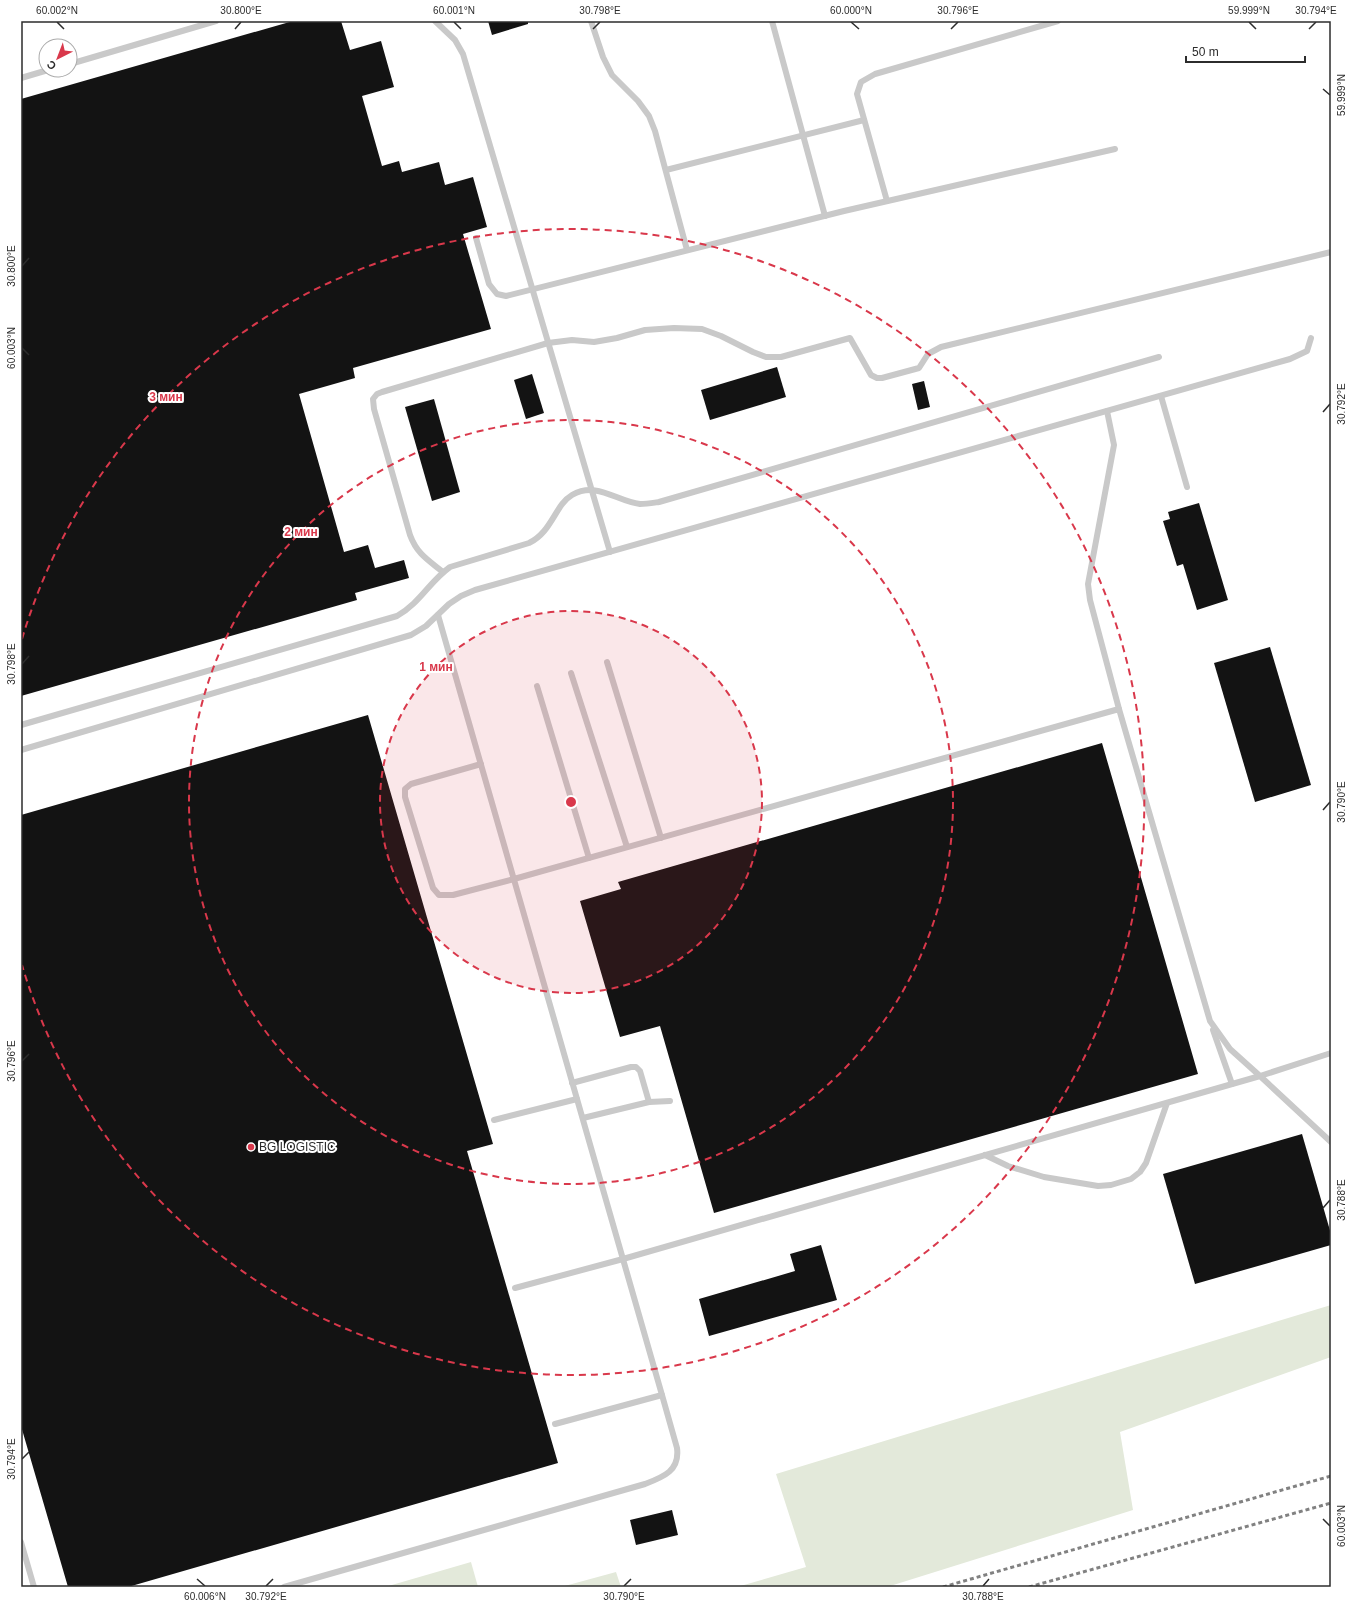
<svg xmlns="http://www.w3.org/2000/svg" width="1352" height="1608" font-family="Arial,sans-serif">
<rect width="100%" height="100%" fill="#fff"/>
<g fill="#e3e9da">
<polygon points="1331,1305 1331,1357 1120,1432 1133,1510 887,1587 737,1587 806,1567 776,1474"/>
<polygon points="471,1562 478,1587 385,1587"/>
<polygon points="616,1572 621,1587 561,1587"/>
</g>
<g fill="#131313">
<polygon points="293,21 341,21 350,50 381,41 394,87 362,96 382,166 399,161 402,172 439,162 445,185 473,177 487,227 463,234 491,329 353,368 355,378 299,394 344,552 368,545 375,568 404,560 409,578 355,593 357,600 21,696 21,99"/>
<polygon points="488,21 528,21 528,24 492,35"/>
<polygon points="777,367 786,397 710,420 701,390"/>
<polygon points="532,374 544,413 526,419 514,380"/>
<polygon points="924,381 930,407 918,410 912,384"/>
<polygon points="434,399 460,492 432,501 405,407"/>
<polygon points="1199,503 1228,600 1197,610 1183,564 1177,566 1163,521 1170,519 1168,512"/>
<polygon points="1270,647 1311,785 1255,802 1214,663"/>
<polygon points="368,715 493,1144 467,1151 558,1463 128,1587 68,1587 21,1426 21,815"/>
<polygon points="1102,743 1198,1074 714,1213 660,1026 620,1037 580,901 621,889 618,882"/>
<polygon points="1302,1134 1331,1234 1331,1245 1195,1284 1163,1174"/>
<polygon points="821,1245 837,1300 709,1336 699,1299 795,1271 790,1254"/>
<polygon points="672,1510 678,1535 636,1545 630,1520"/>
</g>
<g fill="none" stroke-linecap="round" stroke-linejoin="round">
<g stroke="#c9c9c9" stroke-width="6">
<polyline points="435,21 455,40 463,54 610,552"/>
<polyline points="591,21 603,57 612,75 638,101 649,116 655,131 687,250"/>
<polyline points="772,21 825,216"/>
<polyline points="70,64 216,21"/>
<polyline points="21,78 48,70"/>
<polyline points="666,170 864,120"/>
<polyline points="887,201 857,94 861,82 875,74 1058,21"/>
<polyline points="476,238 489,284 497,294 506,296 844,211 1115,149"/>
<polyline points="1161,396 1187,487"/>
<polyline points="1107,411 1114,445 1088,584 1090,600 1119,709"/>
<path d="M443,572C428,560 417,554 410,535L374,409L373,399L377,394L382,392L548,343L572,340L594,342L617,338L645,330L674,328L702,329L721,336L753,352L766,357H781L850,338L871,375L877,378H882L919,368L928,354L941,347L1331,252"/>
<polyline points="607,662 661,838"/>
<polyline points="571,673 627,847"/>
<polyline points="537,686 589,858"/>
<path d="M21,725L397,616C421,602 429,582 450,567L529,543C552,532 555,505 572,495C597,481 616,501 640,504C646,504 652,503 659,502L1159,357"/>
<polyline points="21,750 411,635 426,626 449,604 461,596 475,590 1290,359 1307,351 1311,338"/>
<polyline points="481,764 411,784 405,789 405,797 433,888 439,895 453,895 514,879 1119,709 1210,1021 1230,1049 1260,1076 1331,1053"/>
<polyline points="1213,1030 1232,1084"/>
<polyline points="572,1083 631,1067 636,1067 640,1071 649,1102 583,1118"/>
<polyline points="649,1102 670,1101"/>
<polyline points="494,1120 577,1099"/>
<polyline points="985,1155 1008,1166 1044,1177 1098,1186 1111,1185 1131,1179 1140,1172 1146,1163 1167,1103"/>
<polyline points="515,1288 623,1259 1260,1076 1331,1142"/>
<polyline points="555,1424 662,1395"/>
<polyline points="21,1542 34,1587"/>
<path d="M284,1587L645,1484C663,1477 680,1471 677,1448L662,1395L438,615"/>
</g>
<g stroke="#818181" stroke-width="3" stroke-dasharray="4 3" stroke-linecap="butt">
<polyline points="943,1587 1331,1476"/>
<polyline points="1029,1587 1331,1503"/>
</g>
</g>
<path fill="none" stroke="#2c2c2c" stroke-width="1.5" d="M57,22L64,29M454,22L461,29M851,22L859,29M1249,22L1256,29M235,29L241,22M593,29L600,22M951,29L958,22M1309,29L1316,22M1323,89L1330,95M22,266L29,258M22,348L29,355M1323,412L1330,404M22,664L29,656M1323,810L1330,802M22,1061L29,1054M1323,1208L1330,1200M22,1459L29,1452M1323,1519L1330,1526M197,1579L205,1586M266,1586L273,1579M624,1586L631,1579M983,1586L989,1579"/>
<circle cx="571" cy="802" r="191" fill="#d9384b" fill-opacity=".12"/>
<g fill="none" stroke="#d9384b" stroke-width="2" stroke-dasharray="7 5">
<circle cx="571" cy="802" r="191"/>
<circle cx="571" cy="802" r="382"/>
<path d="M22 639A573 573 0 1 1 22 965"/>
</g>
<circle fill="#d9384b" stroke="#fff" stroke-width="1.5" cx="251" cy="1147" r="4"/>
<g text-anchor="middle" stroke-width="4" stroke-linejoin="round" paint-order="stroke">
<g font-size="12" fill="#2c2c2c" stroke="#fff" text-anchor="start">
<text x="259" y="1151">BG LOGISTIC</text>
</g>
</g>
<circle cx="571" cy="802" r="6" fill="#d9384b" stroke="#fff" stroke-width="2"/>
<g font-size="12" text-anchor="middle" font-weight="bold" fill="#d9384b" stroke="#fff" stroke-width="4" stroke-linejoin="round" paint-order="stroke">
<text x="166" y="401">3 мин</text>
<text x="301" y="536">2 мин</text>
<text x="436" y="671">1 мин</text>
</g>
<rect width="1352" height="1608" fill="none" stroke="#ffffff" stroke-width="44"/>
<g transform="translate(58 58) rotate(222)"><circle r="19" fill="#ffffff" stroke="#ababab"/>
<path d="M0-3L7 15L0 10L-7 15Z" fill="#d9384b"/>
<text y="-6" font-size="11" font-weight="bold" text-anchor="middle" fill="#2c2c2c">С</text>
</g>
<path d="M1186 56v6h119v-6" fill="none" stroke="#2c2c2c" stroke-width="2"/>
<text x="1192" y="56" font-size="12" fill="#2c2c2c" stroke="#ffffff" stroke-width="3" paint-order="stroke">50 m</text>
<rect x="22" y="22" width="1308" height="1564" fill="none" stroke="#2c2c2c" stroke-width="1.5"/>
<g font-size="10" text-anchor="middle" fill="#2c2c2c">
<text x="57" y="14">60.002°N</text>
<text x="241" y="14">30.800°E</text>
<text x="454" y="14">60.001°N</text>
<text x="600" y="14">30.798°E</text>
<text x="851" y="14">60.000°N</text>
<text x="958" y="14">30.796°E</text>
<text x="1249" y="14">59.999°N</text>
<text x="1316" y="14">30.794°E</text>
<text transform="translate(1341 95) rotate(-90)" y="4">59.999°N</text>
<text transform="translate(11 266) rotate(-90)" y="4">30.800°E</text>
<text transform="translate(11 348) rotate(-90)" y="4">60.003°N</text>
<text transform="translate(1341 404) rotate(-90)" y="4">30.792°E</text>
<text transform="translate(11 664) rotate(-90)" y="4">30.798°E</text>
<text transform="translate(1341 802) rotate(-90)" y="4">30.790°E</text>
<text transform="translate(11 1061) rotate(-90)" y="4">30.796°E</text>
<text transform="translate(1341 1200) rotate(-90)" y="4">30.788°E</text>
<text transform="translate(11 1459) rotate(-90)" y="4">30.794°E</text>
<text transform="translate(1341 1526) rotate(-90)" y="4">60.003°N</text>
<text x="205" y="1600">60.006°N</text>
<text x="266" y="1600">30.792°E</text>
<text x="624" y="1600">30.790°E</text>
<text x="983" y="1600">30.788°E</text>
</g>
</svg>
